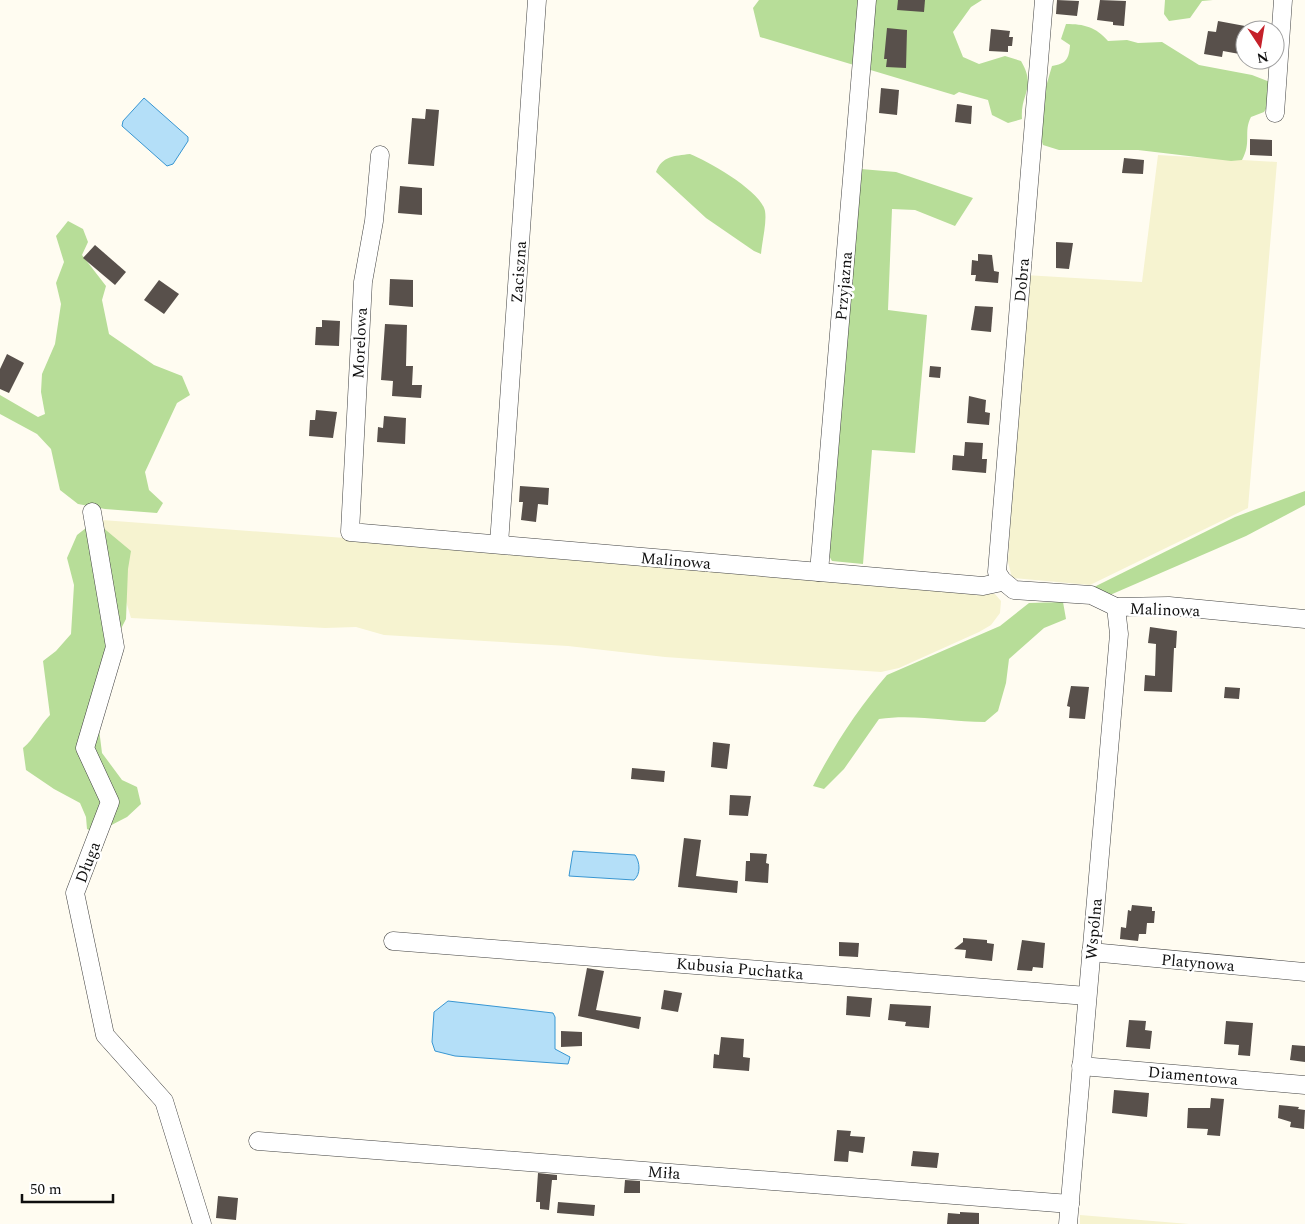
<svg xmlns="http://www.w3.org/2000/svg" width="1305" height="1224" font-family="Spectral,serif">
<rect width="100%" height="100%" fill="#fffcf1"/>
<g fill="#f6f3d0">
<polygon points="1158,155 1277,162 1248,508 1090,585 1012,578 1008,562 1025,275 1142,282"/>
<polygon points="102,520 493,549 995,594 1001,601 1000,613 991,625 979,632 899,668 881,672 665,657 568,646 384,635 356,627 325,628 131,618"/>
<polygon points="1080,1215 1189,1224 1080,1224"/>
</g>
<g fill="#b7dd98">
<path d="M759,0H982L971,7L953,32L963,57L979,64L1005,56L1021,61C1037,88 1020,93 1022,119L1008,123L992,115L988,100L959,92L954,95L760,37L753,8Z"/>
<polygon points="1165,0 1213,0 1202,1 1190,18 1169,21 1164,14"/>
<path d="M1066,24C1084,24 1096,27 1108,41L1127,40L1138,43L1162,42L1199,65L1252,75L1270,82L1272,99L1264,112L1251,117C1243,132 1252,142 1242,160L1231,161L1138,150H1059L1043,145C1035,121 1045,90 1052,66C1066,64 1069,59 1070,45L1061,39Z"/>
<path d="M690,154C708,161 761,191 765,211C767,223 762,241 761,254L754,251L706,218L656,172C662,156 674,156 690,154Z"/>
<polygon points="861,169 896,172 973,198 955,226 915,210 892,209 888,310 927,315 915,453 872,450 863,564 832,561 828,554"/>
<polygon points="68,221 83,229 88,242 82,255 106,286 102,300 109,334 154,365 182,376 190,395 177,403 145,472 149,490 163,503 157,513 105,509 78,504 60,490 51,449 37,434 0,414 0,395 38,417 45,414 41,392 42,374 55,344 61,304 56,283 64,262 56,236"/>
<polygon points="1305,491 1305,505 1246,536 1110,595 1090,589 1235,517"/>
<path d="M95,521L131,551L128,569L126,619L106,658L98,721L102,753L122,780L137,787L141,804L127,817L96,833L87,829L86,817L80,803L54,789L26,770L23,748C35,738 39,726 50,715L43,661L56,651L71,634L74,585L67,558L77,535Z"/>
<path d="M1063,602L1066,619L1044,628L1009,659L1006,683L998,711L985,722C949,722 915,714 879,719L844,769L824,789L813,786C833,747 859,707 887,675L1000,626L1029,603Z"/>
</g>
<g fill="#b4dff8" stroke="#3896d2">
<polygon points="144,98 188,137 188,141 173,164 167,166 122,126 123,121"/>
<path d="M573,851L635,855C640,862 641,874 634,880L569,876Z"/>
<polygon points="448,1001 553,1013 555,1017 555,1049 570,1057 568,1064 455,1056 435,1051 432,1042 434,1012"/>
</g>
<g fill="#58504b">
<polygon points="898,0 925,0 924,12 897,10"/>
<polygon points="1057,0 1079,1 1077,16 1056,14"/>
<polygon points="1100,0 1126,1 1124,26 1113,25 1113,22 1097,20"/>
<polygon points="1218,21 1245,26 1245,55 1223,51 1222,57 1204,54 1208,31 1216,32"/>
<polygon points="887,28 907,30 906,68 886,67 887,59 884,59"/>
<polygon points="991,29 1010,31 1009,37 1013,37 1012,46 1008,46 1008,52 989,51"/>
<polygon points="881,88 899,90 897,115 879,113"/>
<polygon points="957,104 972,106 971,124 955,122"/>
<polygon points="426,109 439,110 434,166 408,164 412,118 425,119"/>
<polygon points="1250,139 1272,140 1272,156 1250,155"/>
<polygon points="1124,158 1144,160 1143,174 1122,173"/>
<polygon points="400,186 422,188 422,215 398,213"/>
<polygon points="1056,242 1073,243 1069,269 1056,268"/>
<polygon points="95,245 126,272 115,285 83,258"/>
<polygon points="978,254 992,255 994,271 999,272 998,283 975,281 976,275 971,275 972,260 978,261"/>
<polygon points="390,279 413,280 413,307 389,305"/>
<polygon points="159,280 179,294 164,314 144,300"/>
<polygon points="975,306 993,307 991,332 971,330"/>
<polygon points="322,320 340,321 339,346 315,345 316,327 322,327"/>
<polygon points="385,324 407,325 406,366 413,366 412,385 422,385 421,398 392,396 393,381 381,380"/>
<polygon points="7,354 24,363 9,393 0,389 0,369"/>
<polygon points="930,366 941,367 940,378 929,377"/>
<polygon points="969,396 986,400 985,412 990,413 989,425 967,423"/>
<polygon points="316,410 337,412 333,438 309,436 310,420 315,420"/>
<polygon points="384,416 406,418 405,444 377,442 378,427 383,428"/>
<polygon points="965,442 983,443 982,459 987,459 986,473 952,470 953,455 964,456"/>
<polygon points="520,486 549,488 548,505 538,504 536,522 521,520 523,502 519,502"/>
<polygon points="1150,627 1177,631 1176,648 1174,648 1172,692 1144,691 1145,675 1155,676 1156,644 1148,643"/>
<polygon points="1071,686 1089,687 1085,719 1069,718 1070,707 1067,706"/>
<polygon points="1225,687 1240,688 1239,699 1224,698"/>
<polygon points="713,742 730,744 727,769 711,767"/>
<polygon points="632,768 665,771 664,782 631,779"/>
<polygon points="730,795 751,796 748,816 729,815"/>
<polygon points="684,838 701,840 696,876 738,881 737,893 678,887"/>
<polygon points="750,853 767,854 766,863 769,864 768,883 745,881 746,861 750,861"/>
<polygon points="1132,905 1152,907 1152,911 1155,911 1154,923 1147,923 1146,934 1139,934 1138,941 1120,939 1121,927 1126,928 1128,910 1131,911"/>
<polygon points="963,938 987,940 987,943 994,944 992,961 965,958 966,950 954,949 963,942"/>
<polygon points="1022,940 1045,943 1043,968 1033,967 1032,971 1017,970"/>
<polygon points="839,942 859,943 858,957 839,956"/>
<polygon points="587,968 604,971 596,1010 641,1017 639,1029 578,1016"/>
<polygon points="664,990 682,993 678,1012 661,1009"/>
<polygon points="847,996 872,998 870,1017 846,1015"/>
<polygon points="890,1004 931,1006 929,1028 905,1026 906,1022 888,1020"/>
<polygon points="1129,1020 1146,1021 1145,1030 1152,1031 1150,1049 1126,1047"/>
<polygon points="1226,1021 1253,1023 1250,1056 1238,1055 1239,1045 1224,1044"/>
<polygon points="561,1031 582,1032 582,1046 561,1047"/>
<polygon points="721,1037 744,1039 743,1057 750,1058 749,1071 713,1068 714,1054 719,1055"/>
<polygon points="1292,1045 1305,1046 1305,1062 1290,1060"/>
<polygon points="1114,1090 1149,1093 1147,1117 1112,1113"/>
<polygon points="1211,1098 1224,1099 1220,1136 1207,1135 1208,1129 1187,1128 1188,1108 1210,1108"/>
<polygon points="1279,1105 1299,1107 1298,1109 1305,1110 1304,1129 1290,1127 1291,1122 1278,1118"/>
<polygon points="837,1130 851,1131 850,1136 865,1137 863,1153 849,1151 848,1162 834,1161"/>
<polygon points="913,1151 939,1153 937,1168 911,1166"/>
<polygon points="538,1173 557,1175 557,1180 552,1180 549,1210 540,1209 540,1202 536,1202"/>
<polygon points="625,1180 640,1181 640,1193 624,1193"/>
<polygon points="218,1196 238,1198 236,1220 216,1218"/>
<polygon points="558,1202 595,1205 594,1216 557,1213"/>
<polygon points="960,1212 979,1213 979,1224 947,1224 948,1213 960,1214"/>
</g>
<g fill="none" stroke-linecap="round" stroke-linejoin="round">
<defs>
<g id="minor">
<polyline points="1044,0 997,572 1002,580 1014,590 1091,595 1116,607 1169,606 1305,619"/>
<polyline points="1275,113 1283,0"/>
<polyline points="380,155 374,221 363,282 350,532 983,586 997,583 1002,580"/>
<polyline points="92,512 115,647 85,748 110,802 75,893 105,1035 164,1101 202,1224"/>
<polyline points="499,544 537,0"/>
<polyline points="819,572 867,0"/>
<polyline points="393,941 1087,996"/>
<polyline points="1091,952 1305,972"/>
<polyline points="1081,1066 1305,1085"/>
<polyline points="258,1141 1070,1204"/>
<polyline points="1068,1224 1119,634 1116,607"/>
</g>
</defs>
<use href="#minor" stroke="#424242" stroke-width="19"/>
<use href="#minor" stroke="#fff" stroke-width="18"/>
</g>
<g text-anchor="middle" stroke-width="5" stroke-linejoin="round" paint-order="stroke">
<g font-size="16" fill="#0f0f0f" stroke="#fff">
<text transform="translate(518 272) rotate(-86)" y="6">Zaciszna</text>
<text transform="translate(1021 280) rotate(-85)" y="6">Dobra</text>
<text transform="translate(843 286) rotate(-85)" y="6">Przyjazna</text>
<text transform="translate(359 343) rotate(-87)" y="6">Morelowa</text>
<text transform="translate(676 560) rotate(5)" y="6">Malinowa</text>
<text transform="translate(1165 609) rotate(2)" y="6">Malinowa</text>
<text transform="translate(87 862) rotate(-69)" y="6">Długa</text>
<text transform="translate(1093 929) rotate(-85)" y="6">Wspólna</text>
<text transform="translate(1198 962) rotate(5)" y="6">Platynowa</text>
<text transform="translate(740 968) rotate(5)" y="6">Kubusia Puchatka</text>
<text transform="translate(1193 1075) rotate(5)" y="6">Diamentowa</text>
<text transform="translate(664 1172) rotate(4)" y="6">Miła</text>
</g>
</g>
<g transform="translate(1260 45) rotate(168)"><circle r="24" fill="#ffffff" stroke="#9f9f9f"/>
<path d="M0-4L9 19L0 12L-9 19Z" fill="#c5212a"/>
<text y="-8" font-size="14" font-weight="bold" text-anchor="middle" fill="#0f0f0f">N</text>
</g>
<path d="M22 1194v8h91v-8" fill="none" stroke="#0f0f0f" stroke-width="2.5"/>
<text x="30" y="1194" font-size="15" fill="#0f0f0f" stroke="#ffffff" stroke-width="4" paint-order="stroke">50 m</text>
</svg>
